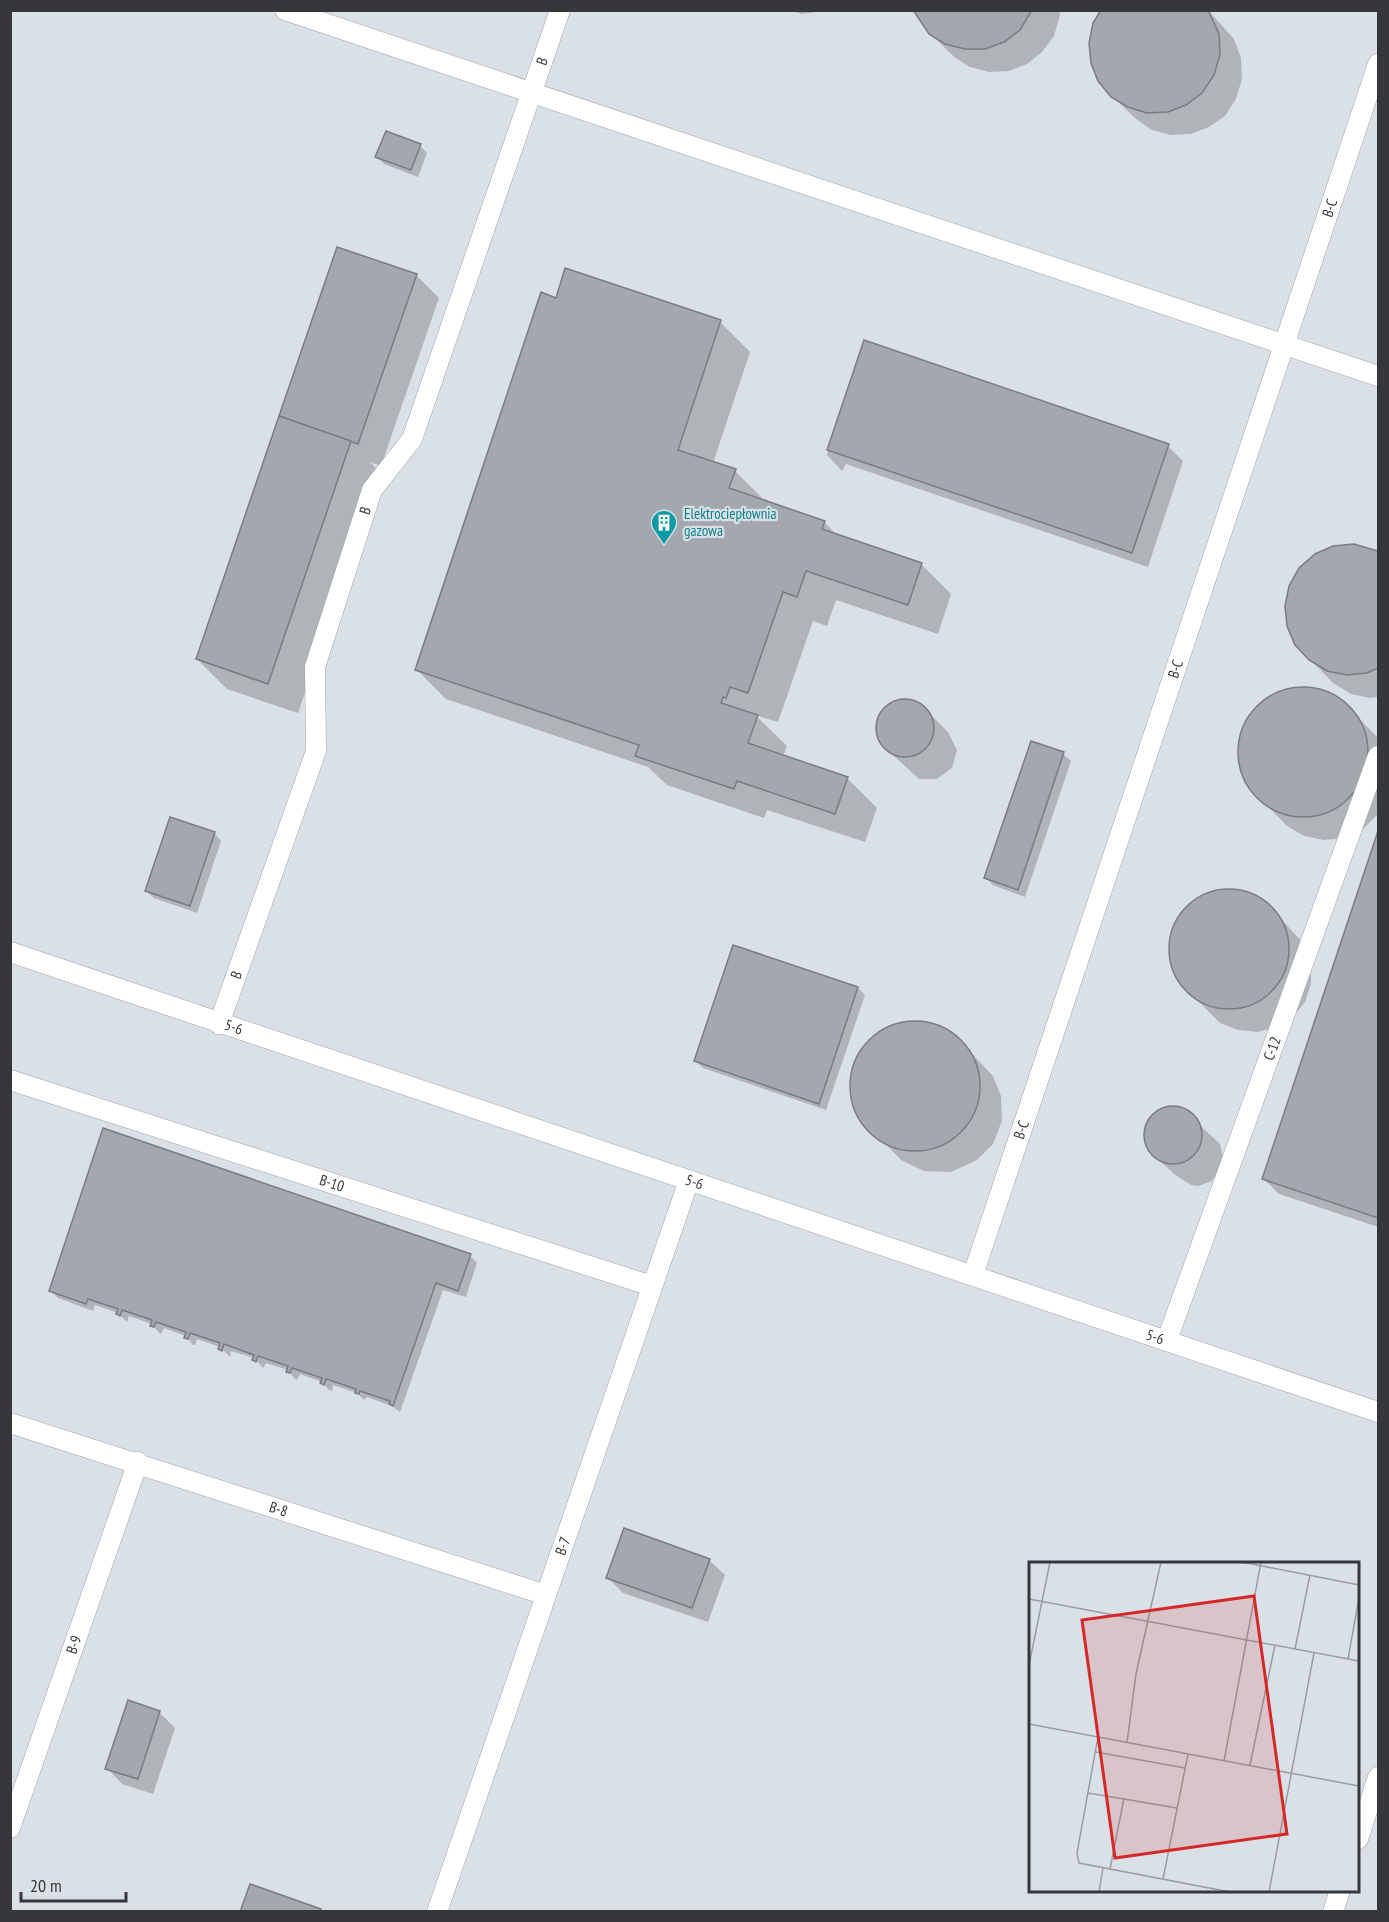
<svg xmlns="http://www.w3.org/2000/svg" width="1389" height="1922" font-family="'PT Sans Narrow',sans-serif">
<rect width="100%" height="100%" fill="#dae1e6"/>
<g fill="#0003">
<polygon points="789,10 829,10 802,14"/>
<polygon points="914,10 1059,10 1060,15 1054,36 1042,52 1027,64 1009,71 989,72 970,67 953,56 930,33"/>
<polygon points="1208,10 1234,39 1241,58 1242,79 1236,99 1225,116 1209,127 1191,134 1171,135 1152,130 1136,119 1112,96"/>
<polygon points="420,146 427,153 418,177 384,164 377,157"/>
<polygon points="416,275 439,298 381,466 370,462 380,472 298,713 227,689 197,659"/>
<polygon points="557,300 720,322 750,352 713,463 735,471 765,501 824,522 838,536 921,564 951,594 938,634 836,600 827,626 813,621 778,722 755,715 787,746 783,756 847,778 877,808 865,842 767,810 764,818 667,785 648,767 446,699 416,669"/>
<polygon points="865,343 1168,446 1183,461 1148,567 846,464 842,471 827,455"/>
<polygon points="1373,550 1378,553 1378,697 1370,698 1351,694 1333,683 1310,659"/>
<polygon points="1307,688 1326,693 1344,703 1378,738 1378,814 1362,830 1344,838 1324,840 1304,836 1287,826 1249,787 1241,768 1239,749 1243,729 1254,712 1269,699 1287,690"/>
<polygon points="907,701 925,709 948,732 957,750 952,768 937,779 919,779 882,745 876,728 882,712 888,705"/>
<polygon points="1063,754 1071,761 1025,897 993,885 986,878"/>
<polygon points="214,833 221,841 197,913 154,898 146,891"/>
<polygon points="1378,836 1378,1227 1279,1194 1264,1179"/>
<polygon points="1234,891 1253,896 1269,906 1305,945 1311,964 1311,983 1305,1002 1293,1017 1276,1027 1258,1032 1238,1030 1220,1023 1182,985 1173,968 1170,949 1173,930 1183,913 1197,900 1215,893"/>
<polygon points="858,988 865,995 826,1110 703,1068 696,1061"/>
<polygon points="908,1023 931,1024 953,1034 993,1076 1001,1096 1002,1121 993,1144 977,1160 951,1172 924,1171 901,1160 862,1119 852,1094 854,1068 866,1045 881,1032"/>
<polygon points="1167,1108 1181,1108 1220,1144 1224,1163 1212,1181 1198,1186 1191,1185 1174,1174 1150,1151 1146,1140 1147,1127 1156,1113"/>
<polygon points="470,1256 477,1263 466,1297 443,1290 400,1412 392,1406 367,1397 364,1400 357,1393 333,1385 332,1391 329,1390 322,1382 300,1374 297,1380 295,1379 288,1370 266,1363 263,1368 254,1358 231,1351 230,1357 220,1347 197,1339 195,1345 193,1345 186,1336 164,1328 161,1334 159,1333 152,1324 129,1316 127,1322 118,1313 95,1305 93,1311 58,1298 50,1290"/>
<polygon points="709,1560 725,1575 708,1622 623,1593 608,1578"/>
<polygon points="129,1702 160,1713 175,1728 153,1794 122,1784 107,1768"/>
</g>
<g fill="#a2a8ad" stroke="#787d82" stroke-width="1.5">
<polygon points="913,10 1032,10 1020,30 1004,42 985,49 965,49 945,44 929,34"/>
<polygon points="1101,10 1208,10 1219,34 1220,55 1214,75 1202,93 1186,105 1168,112 1147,113 1128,107 1111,97 1098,81 1091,63 1089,43 1093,23"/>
<polygon points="386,131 421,144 411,170 375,157"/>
<polygon points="337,247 417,274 358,444 279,416"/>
<polygon points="565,268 721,320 678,450 736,469 729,488 825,521 822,529 922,563 908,605 806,571 797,597 783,592 748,693 730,687 726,698 723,697 721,703 758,715 748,743 848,777 835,814 737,781 734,789 635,756 639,745 415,670 541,292 556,298"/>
<polygon points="864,340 1169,444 1132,553 827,450"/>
<polygon points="279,416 351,441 268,684 196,659"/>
<polygon points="1354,544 1378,551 1378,668 1367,673 1347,675 1327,671 1309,660 1295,645 1287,626 1285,606 1289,586 1299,568 1315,554 1333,546"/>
<circle cx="1303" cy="752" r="65"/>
<circle cx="905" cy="728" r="29"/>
<polygon points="1031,741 1064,752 1018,890 984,878"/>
<polygon points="170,817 215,832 190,906 145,891"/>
<polygon points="1378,831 1378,1218 1262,1179"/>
<circle cx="1229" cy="949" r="60"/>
<polygon points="733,945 858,987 819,1104 694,1061"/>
<circle cx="915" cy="1086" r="65"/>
<circle cx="1173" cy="1135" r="29"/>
<polygon points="103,1128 471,1254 458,1291 436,1283 393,1406 389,1404 390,1401 360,1391 359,1394 355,1393 356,1389 326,1379 324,1385 320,1383 322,1378 292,1368 290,1373 286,1372 288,1366 258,1356 256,1362 252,1360 254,1355 224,1344 222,1351 218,1349 220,1343 190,1333 188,1339 184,1338 186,1332 156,1322 154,1327 150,1326 152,1320 122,1310 120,1316 116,1314 118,1309 88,1299 86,1304 49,1291"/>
<polygon points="624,1528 710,1559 692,1608 606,1578"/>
<polygon points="128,1700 160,1711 138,1779 105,1769"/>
<polygon points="250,1884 321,1909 320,1912 240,1912"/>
</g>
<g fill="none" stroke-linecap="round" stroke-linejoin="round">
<defs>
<g id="service">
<polyline points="285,10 1378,376"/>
<path id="s1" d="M10,952L1378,1412"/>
<path id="s2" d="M219,1024L316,751L315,667L372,490L412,439L560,10"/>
<path id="s3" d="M10,1080L652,1286"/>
<path id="s4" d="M973,1275L1378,64"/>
<path id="s5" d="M1167,1340L1378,756"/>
<path id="s6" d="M10,1423L546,1595"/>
<path id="s7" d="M10,1828L138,1462"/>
<polyline points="1358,1839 1378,1777"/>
<path id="s8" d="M437,1912L689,1180"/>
<polyline points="1333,1912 1340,1890"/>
</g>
</defs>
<use href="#service" stroke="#9da3a8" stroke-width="21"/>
<use href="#service" stroke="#fff" stroke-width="20"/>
</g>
<defs>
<symbol id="building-pin" viewBox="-11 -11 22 30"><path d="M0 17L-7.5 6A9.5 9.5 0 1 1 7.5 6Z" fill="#0f9aa8" stroke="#dae1e6"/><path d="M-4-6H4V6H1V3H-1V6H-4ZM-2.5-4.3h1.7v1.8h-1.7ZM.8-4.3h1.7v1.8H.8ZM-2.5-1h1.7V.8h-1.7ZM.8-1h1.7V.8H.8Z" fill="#fff"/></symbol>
</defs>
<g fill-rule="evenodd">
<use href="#building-pin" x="649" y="508" width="30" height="40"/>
</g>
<g text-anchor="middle" stroke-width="4.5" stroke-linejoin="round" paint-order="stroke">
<g font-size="15" fill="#35373a" stroke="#dae1e6">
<text dy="5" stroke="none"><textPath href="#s2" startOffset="1024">B</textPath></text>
<text dy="5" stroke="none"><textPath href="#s4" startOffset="1125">B-C</textPath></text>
<text dy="5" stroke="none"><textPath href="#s2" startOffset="538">B</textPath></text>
<text dy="5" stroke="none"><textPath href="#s4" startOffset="639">B-C</textPath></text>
<text dy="5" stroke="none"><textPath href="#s2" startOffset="52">B</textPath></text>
<text dy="5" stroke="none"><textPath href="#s1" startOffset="236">5-6</textPath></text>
<text dy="5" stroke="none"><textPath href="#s5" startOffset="310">C-12</textPath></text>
<text dy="5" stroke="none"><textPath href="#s4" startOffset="153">B-C</textPath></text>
<text dy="5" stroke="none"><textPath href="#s1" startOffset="722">5-6</textPath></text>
<text dy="5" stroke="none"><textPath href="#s3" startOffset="338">B-10</textPath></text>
<text dy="5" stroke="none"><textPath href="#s1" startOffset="1208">5-6</textPath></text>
<text dy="5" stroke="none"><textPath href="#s6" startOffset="282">B-8</textPath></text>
<text dy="5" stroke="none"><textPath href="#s8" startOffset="387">B-7</textPath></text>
<text dy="5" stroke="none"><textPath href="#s7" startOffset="194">B-9</textPath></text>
</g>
<g font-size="15" fill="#0d838f" stroke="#dae1e6" text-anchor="start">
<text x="684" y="519">Elektrociepłownia<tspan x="684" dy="17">gazowa</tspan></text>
</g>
</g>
<g transform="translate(1029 1562)">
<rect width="330" height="330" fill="#dae1e6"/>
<path fill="none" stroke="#989da1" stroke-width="1.5" d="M213,0L330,23M0,37L330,99M266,87L281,13M319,97L330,36M0,103L21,0M0,162L330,224M69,175L48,291L50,301L201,330M98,181L107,112L132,0M67,190L156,206M195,199L232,0M221,203L246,83M59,231L148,246M81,307L95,236M134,317L159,192M70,330L74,306M240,330L285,91"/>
<path fill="#d62828" fill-opacity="0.15" stroke="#d62828" stroke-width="3" d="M225,34L258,272L86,296L53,58Z"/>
<rect width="330" height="330" fill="none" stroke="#35373a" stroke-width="3"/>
</g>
<rect width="1389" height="1922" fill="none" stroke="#35373a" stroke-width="24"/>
<path d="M21 1892v9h105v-9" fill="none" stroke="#35373a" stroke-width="3"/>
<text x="30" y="1892" font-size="18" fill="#35373a" stroke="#dae1e6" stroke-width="4.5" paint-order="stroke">20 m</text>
</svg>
